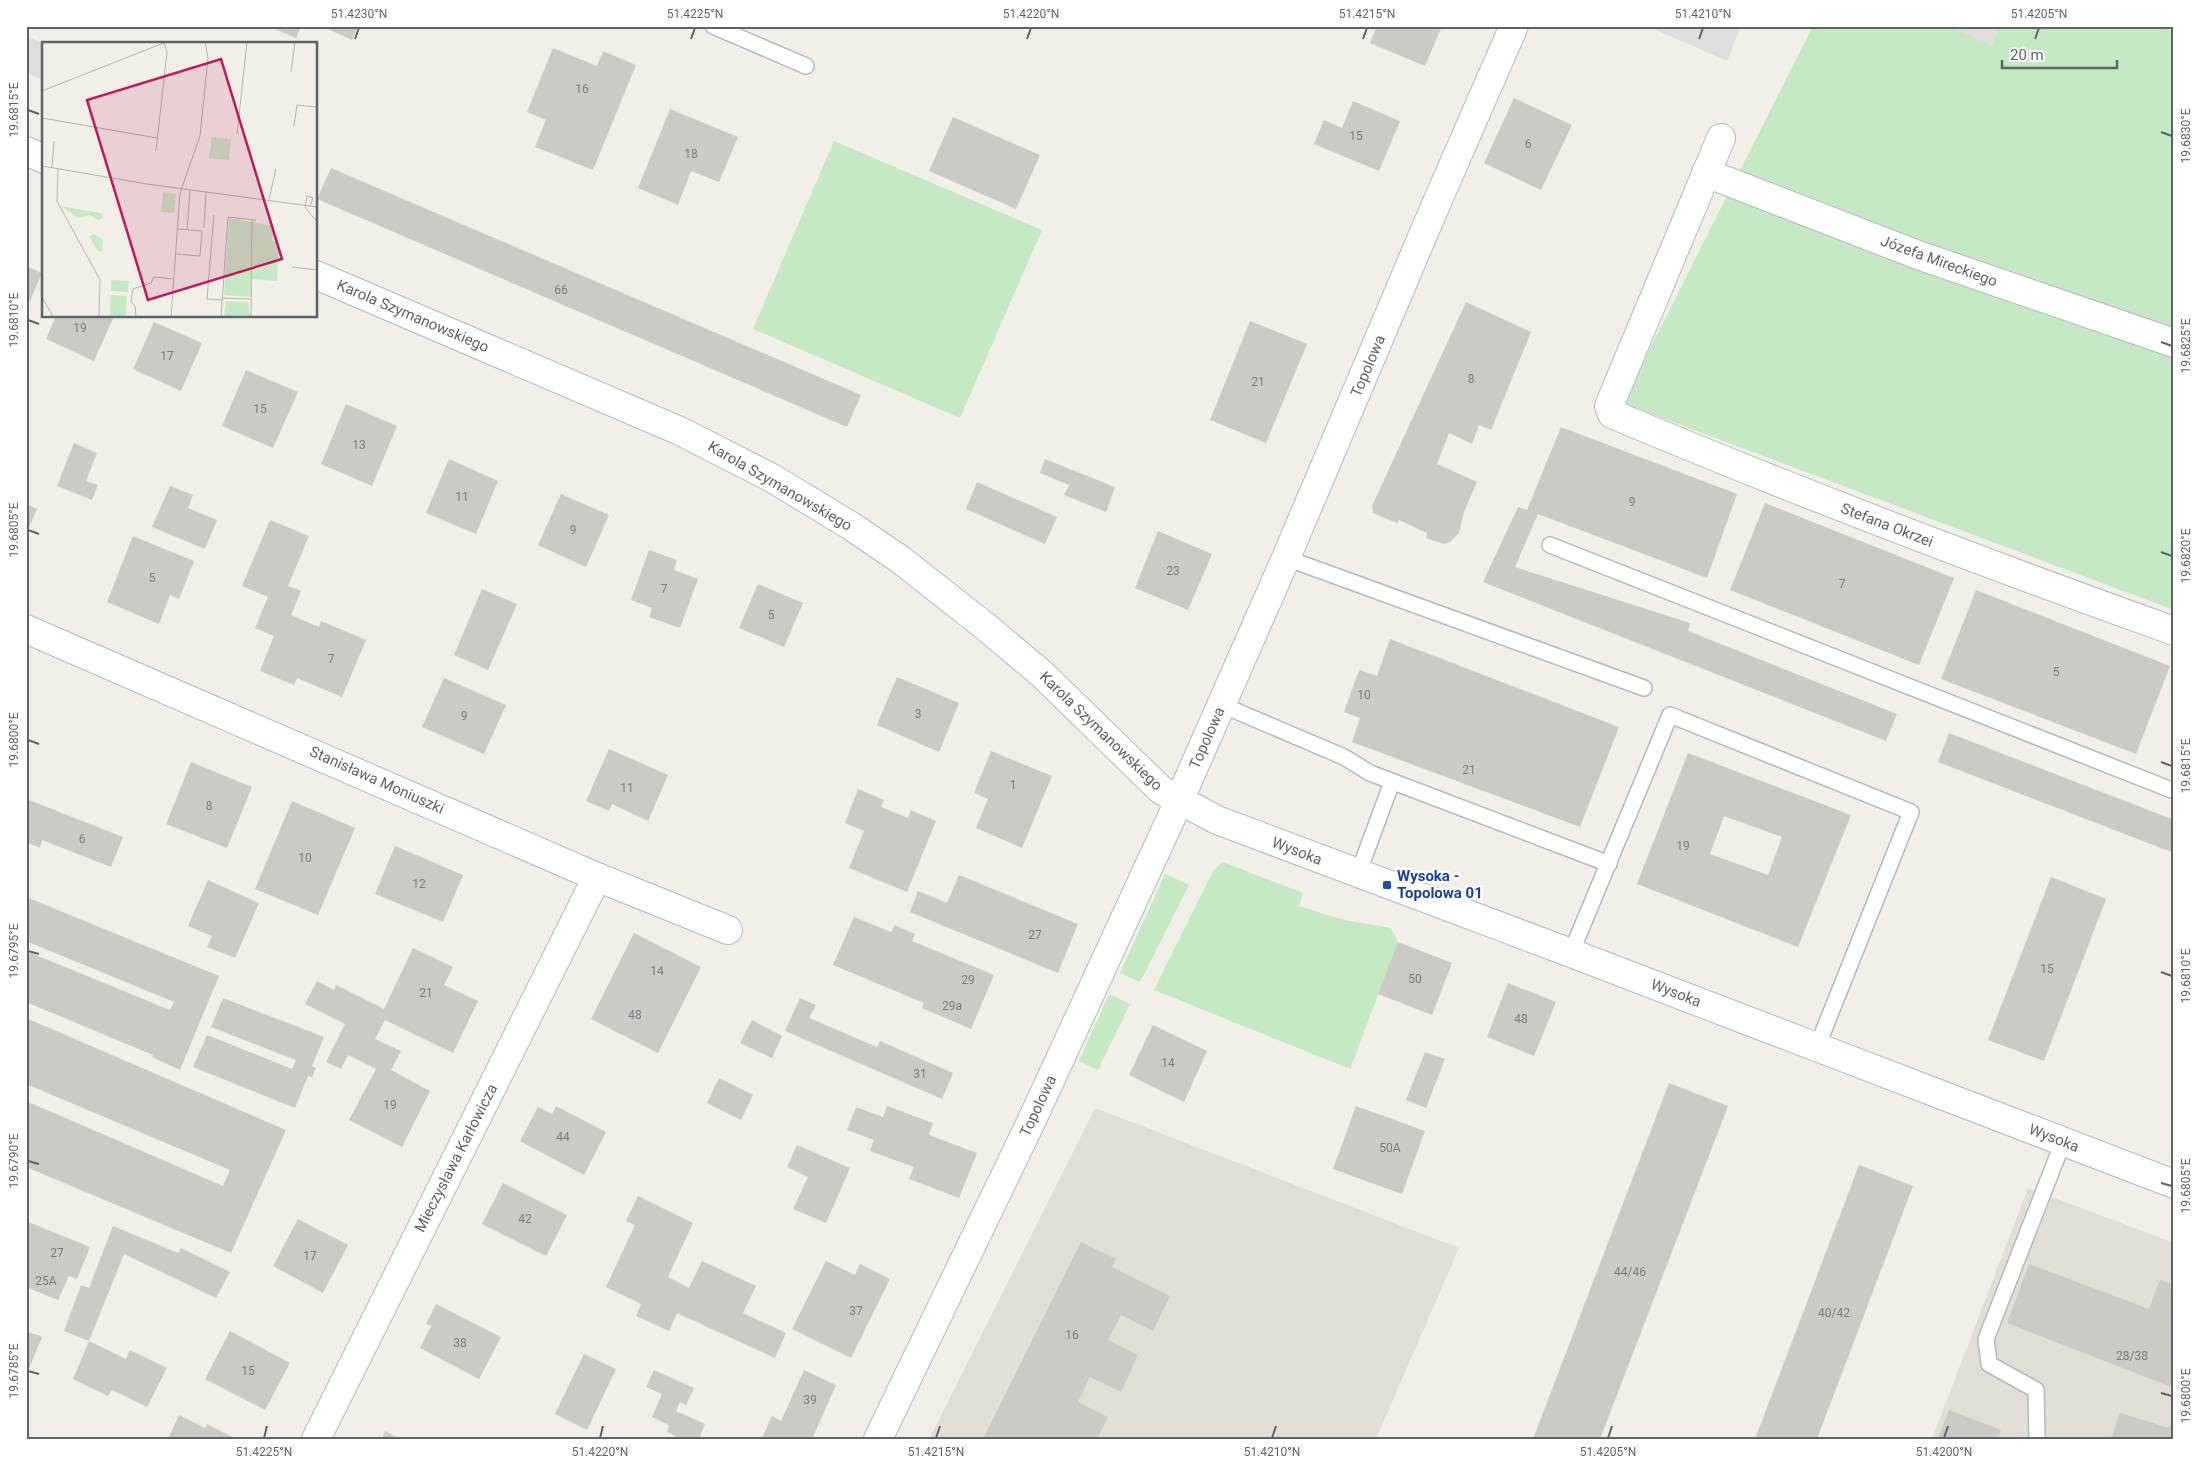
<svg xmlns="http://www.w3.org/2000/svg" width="2200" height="1465" font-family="Roboto,sans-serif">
<rect width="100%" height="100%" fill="#f1efe8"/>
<g fill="#e0deda">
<polygon points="1647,26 1741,26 1727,61"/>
<polygon points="1948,26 1999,26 1992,45"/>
<polygon points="26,36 44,44 44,81 26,73"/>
</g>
<g fill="#e1ded6">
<polygon points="1095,1108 1459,1248 1376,1439 929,1439"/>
<polygon points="2028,1188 2174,1243 2174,1439 1932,1439"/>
</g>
<g fill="#c5e8c5">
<polygon points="1813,26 1948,26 1992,45 1999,26 2165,26 2174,29 2174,610 1625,404 1637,374"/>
<polygon points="834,141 1042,230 960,418 753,329"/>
<polygon points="1223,862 1303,893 1299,906 1344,920 1391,928 1398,942 1350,1069 1154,990 1213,871"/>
<polygon points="1165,874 1189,885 1140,982 1120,973"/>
<polygon points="1109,994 1130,1004 1098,1070 1079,1061"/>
</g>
<g fill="#cccac5" fill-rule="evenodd">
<polygon points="268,26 301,26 296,38"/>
<polygon points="321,26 358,26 352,40"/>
<polygon points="1377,26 1442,26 1425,66 1370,43"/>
<polygon points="553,48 597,66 603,51 636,65 593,170 535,147 546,120 527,112"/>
<polygon points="1514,98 1572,125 1541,190 1484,163"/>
<polygon points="1353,101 1400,121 1379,171 1314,144 1324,120 1342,128"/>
<polygon points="670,109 738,137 719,182 691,171 678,205 638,188"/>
<polygon points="953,117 1040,155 1016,209 929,171"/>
<polygon points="331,168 861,395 847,427 317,199"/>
<polygon points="26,266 42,273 26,310"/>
<polygon points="1466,302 1531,332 1491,430 1479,425 1472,444 1449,433 1437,464 1477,482 1464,512 1459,533 1450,542 1444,544 1426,538 1427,533 1399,520 1397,523 1373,513 1372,506"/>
<polygon points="56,316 114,316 94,361 46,339"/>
<polygon points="1250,321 1307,344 1266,443 1210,420"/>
<polygon points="154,322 202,343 181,391 133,369"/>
<polygon points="246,370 298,392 273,448 222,426"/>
<polygon points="346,404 397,426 372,486 321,464"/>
<polygon points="1561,427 1737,494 1707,578 1538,514 1515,567 1690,623 1688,631 1897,714 1886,741 1483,582 1518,507 1527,510"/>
<polygon points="74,443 97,453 86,481 98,485 92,500 57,486"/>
<polygon points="449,459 498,481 476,534 426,513"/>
<polygon points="1045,459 1115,487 1106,512 1064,495 1069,485 1040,473"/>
<polygon points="977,482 1057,517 1045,544 966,509"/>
<polygon points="170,486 193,495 188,508 217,520 205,549 152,527"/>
<polygon points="561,494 609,515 586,567 538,545"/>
<polygon points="1765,503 1954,578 1919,665 1730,590"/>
<polygon points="26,504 37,509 26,534"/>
<polygon points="270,520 309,536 288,586 301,591 291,615 319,627 321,621 366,640 342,697 297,678 294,685 260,671 274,636 255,628 268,597 242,586"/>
<polygon points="1158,531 1212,554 1188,610 1135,588"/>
<polygon points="133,536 194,561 179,599 170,595 159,624 107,602"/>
<polygon points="649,550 677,560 674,570 698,579 680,628 649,617 652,608 631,600"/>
<polygon points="758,584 803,603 784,647 739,628"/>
<polygon points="482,589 517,604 488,670 454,655"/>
<polygon points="1976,590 2170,666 2136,754 1941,679"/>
<polygon points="1390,639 1619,727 1580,827 1352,742 1360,718 1344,712 1356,678 1360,670 1377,676"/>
<polygon points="897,677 959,703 939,752 877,725"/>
<polygon points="444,678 506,705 484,754 422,727"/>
<polygon points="1949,733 2174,820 2174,853 1938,762"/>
<polygon points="609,749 668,775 648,821 612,804 609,811 586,801"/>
<polygon points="991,751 1052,776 1022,848 976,828 988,799 974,793"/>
<path d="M1688,753L1851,815L1798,947L1637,884ZM1724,816L1782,837L1768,875L1710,854Z"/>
<polygon points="191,762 252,787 227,848 166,824"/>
<polygon points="858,789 884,800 881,807 908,818 911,810 936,821 907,892 849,868 864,831 845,823"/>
<polygon points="29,800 123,837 111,867 42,840 40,848 26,842 26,807"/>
<polygon points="292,801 355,828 318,915 255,889"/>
<polygon points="395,846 463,875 443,922 375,894"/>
<polygon points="959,875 1078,924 1058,973 910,912 918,891 947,903"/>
<polygon points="2051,877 2106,899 2044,1061 1988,1040"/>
<polygon points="208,880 259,903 235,958 207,947 212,936 188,926"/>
<polygon points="26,897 219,976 180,1070 152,1057 153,1055 26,1002 26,951 170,1010 174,1002 26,941"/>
<polygon points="854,917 891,932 895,925 915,934 912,941 994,975 971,1029 922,1008 924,1003 833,965"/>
<polygon points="634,933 701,967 658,1053 591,1019"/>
<polygon points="1398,942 1452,963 1432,1015 1378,994"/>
<polygon points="413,948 453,967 444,985 478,1001 453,1053 385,1020 377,1035 375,1039 401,1051 391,1070 430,1091 402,1147 349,1120 376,1069 348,1055 341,1069 326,1062 345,1024 305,1004 317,981 334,990 336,985 384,1009"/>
<polygon points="1508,983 1556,1002 1534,1056 1487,1037"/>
<polygon points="223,998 324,1037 312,1066 316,1068 312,1077 308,1076 295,1108 193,1067 207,1035 292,1069 296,1060 211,1027"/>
<polygon points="800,998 816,1005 809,1018 877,1047 880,1041 953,1073 942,1099 785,1031"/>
<polygon points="26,1018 286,1130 231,1253 26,1167 26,1101 223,1186 230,1170 26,1084"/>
<polygon points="752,1020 782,1036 772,1058 740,1043"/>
<polygon points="1153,1025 1207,1051 1184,1102 1129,1075"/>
<polygon points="1425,1052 1445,1059 1426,1108 1406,1100"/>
<polygon points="719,1078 753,1095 741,1120 707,1103"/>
<polygon points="1669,1083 1728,1106 1600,1439 1533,1439"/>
<polygon points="556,1106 606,1132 584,1175 520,1141 538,1107 552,1114"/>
<polygon points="887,1106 933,1123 929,1135 977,1153 959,1198 909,1179 914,1167 870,1151 874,1140 847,1130 856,1107 883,1117"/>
<polygon points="1356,1106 1425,1131 1402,1194 1333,1169"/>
<polygon points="797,1145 850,1168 826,1223 793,1209 808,1177 787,1167"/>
<polygon points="1859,1165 1913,1186 1817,1439 1755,1439"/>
<polygon points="503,1183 567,1215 546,1256 482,1224"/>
<polygon points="638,1196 693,1223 668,1277 689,1288 702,1261 756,1286 743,1313 786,1333 775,1358 677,1313 669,1331 636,1316 641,1304 606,1287 635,1225 626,1221"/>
<polygon points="298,1219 348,1245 323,1293 273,1266"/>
<polygon points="26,1221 90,1247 77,1279 69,1276 58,1300 26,1287"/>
<polygon points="113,1226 178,1253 181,1248 230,1272 216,1298 124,1254 89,1341 64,1331 81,1285 89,1288"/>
<polygon points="1081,1242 1116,1259 1112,1267 1170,1296 1153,1331 1121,1315 1108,1340 1138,1355 1121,1392 1090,1377 1078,1402 1108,1417 1097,1439 983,1439"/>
<polygon points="826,1261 855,1275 860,1264 890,1279 851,1358 792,1329"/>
<polygon points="2029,1264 2149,1309 2160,1280 2174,1285 2174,1388 2007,1323"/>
<polygon points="436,1304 501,1337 479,1379 420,1348 431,1326 426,1324"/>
<polygon points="26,1331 42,1337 26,1376"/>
<polygon points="230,1331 290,1363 265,1410 205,1379"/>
<polygon points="89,1341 126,1359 130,1350 167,1368 147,1407 112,1390 108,1396 73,1379"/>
<polygon points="584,1354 616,1369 587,1430 555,1414"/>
<polygon points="654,1370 694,1388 686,1405 680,1402 676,1411 705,1424 699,1439 681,1439 667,1432 669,1425 652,1417 662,1394 646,1387"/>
<polygon points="804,1370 836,1385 812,1439 762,1438 772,1416 781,1421"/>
<polygon points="1949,1410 2001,1430 1997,1439 1938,1439"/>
<polygon points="2120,1413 2169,1428 2174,1417 2174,1439 2111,1439"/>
<polygon points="179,1415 205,1428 207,1424 236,1439 168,1439"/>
<polygon points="385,1431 400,1439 382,1439"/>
</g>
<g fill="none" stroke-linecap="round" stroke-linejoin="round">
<defs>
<g id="service">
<polyline points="713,26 806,66"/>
<polyline points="1550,545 2174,791"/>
<polyline points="1286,558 1644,688"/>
<polyline points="1222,705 1344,757 1370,773 1609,864"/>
<polyline points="1358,874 1392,782"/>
<polyline points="1571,953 1670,715 1911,812 1817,1047"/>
<polyline points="2037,1439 2036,1390 1989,1364 1986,1339 2063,1142"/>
</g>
<g id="minor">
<path d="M1721,138L1609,406L1612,414C1797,492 1984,563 2174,631"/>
<polyline points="26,151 44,159"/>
<polyline points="1706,173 1918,255 2174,343"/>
<polyline points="316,275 680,431 772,478 851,526 901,560 986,627 1042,674 1161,790 1217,820 1571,953 2174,1184"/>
<polyline points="26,629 597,877 728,930"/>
<polyline points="316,1439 597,877"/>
<polyline points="878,1439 1031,1122 1179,801 1286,558 1434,209 1514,26"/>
</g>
</defs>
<use href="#service" stroke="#b5b8bc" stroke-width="18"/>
<use href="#minor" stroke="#b5b8bc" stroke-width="30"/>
<use href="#service" stroke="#fff" stroke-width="15"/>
<use href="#minor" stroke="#fff" stroke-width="28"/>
</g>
<path fill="none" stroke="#5f6368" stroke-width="2" d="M355,39L359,28M691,39L695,28M1027,39L1031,28M1363,39L1367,28M1699,39L1703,28M2035,39L2039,28M28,110L39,114M2161,132L2172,136M28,320L39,324M2161,342L2172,346M28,530L39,534M2161,552L2172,556M28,740L39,744M2161,762L2172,766M28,951L39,954M2161,972L2172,976M28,1161L39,1164M2161,1183L2172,1186M28,1371L39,1374M2161,1393L2172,1396M264,1438L267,1426M600,1438L603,1426M936,1438L940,1426M1272,1438L1276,1426M1608,1438L1612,1426M1944,1438L1948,1426"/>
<rect fill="#1a4fb4" stroke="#fff" stroke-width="2" x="1382" y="880" width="10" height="10" rx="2.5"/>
<g text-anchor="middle" stroke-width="5" stroke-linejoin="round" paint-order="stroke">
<g font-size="12" fill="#7a7d7f">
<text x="582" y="93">16</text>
<text x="1356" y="140">15</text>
<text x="1528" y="148">6</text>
<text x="691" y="158">18</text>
<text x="561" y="294">66</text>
<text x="80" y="332">19</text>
<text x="167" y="360">17</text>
<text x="1471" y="383">8</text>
<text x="1258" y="386">21</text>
<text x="260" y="413">15</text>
<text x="359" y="449">13</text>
<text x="462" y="501">11</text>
<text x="1632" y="506">9</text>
<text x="573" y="534">9</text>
<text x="1173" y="575">23</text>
<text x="152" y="582">5</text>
<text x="1842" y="588">7</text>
<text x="664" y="593">7</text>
<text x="771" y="619">5</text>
<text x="331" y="663">7</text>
<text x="2056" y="676">5</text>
<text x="1364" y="699">10</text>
<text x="918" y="718">3</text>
<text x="464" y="720">9</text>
<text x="1469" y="774">21</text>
<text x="1013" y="789">1</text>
<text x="627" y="792">11</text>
<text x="209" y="810">8</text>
<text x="82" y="843">6</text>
<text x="1683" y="850">19</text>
<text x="305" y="862">10</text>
<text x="419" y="888">12</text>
<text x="1035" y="939">27</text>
<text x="2047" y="973">15</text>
<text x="657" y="975">14</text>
<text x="1415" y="983">50</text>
<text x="968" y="984">29</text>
<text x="426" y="997">21</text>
<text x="952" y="1010">29a</text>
<text x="635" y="1019">48</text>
<text x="1521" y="1023">48</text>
<text x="1168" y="1067">14</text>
<text x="920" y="1078">31</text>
<text x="390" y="1109">19</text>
<text x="563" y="1141">44</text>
<text x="1390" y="1152">50A</text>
<text x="525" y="1223">42</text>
<text x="57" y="1257">27</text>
<text x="310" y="1260">17</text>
<text x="1630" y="1276">44/46</text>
<text x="46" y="1285">25A</text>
<text x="856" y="1315">37</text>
<text x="1834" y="1317">40/42</text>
<text x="1072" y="1339">16</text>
<text x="460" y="1347">38</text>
<text x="2132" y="1360">28/38</text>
<text x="248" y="1375">15</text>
<text x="810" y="1404">39</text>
</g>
<g font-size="15" fill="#5f6368" stroke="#fff">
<text transform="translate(1939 261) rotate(20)" y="5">Józefa Mireckiego</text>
<text transform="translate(413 316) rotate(23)" y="5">Karola Szymanowskiego</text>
<text transform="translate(1368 366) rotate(-67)" y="5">Topolowa</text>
<text transform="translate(780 486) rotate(30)" y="5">Karola Szymanowskiego</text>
<text transform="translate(1887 525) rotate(21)" y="5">Stefana Okrzei</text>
<text transform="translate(1101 731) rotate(44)" y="5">Karola Szymanowskiego</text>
<text transform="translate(1207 738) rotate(-66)" y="5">Topolowa</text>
<text transform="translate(377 780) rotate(24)" y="5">Stanisława Moniuszki</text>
<text transform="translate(1297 851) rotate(21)" y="5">Wysoka</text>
<text transform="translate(1676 993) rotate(21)" y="5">Wysoka</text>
<text transform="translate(1038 1106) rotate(-65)" y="5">Topolowa</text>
<text transform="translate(2054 1138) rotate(21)" y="5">Wysoka</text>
<text transform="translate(456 1158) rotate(-63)" y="5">Mieczysława Karłowicza</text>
</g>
<g font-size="15" font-weight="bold" fill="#164399" stroke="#fff" text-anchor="start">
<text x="1397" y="881">Wysoka -<tspan x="1397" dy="17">Topolowa 01</tspan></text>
</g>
</g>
<g transform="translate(42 42)">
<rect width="275" height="275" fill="#f1efe8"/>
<path d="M170,95L189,97L187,118L167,116ZM121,150L134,152L132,171L119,170ZM19,164L58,171L61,175L56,178L47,173L36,176ZM187,176L232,184L230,199L237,200L235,239L209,237L210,255L182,253ZM52,192L61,198L60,209H56L47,194ZM69,238L87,239L86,250L69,249ZM69,253L85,254L84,275H68ZM184,259L206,260L208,275H182Z" fill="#c5e8c5"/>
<path fill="none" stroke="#b3b3b1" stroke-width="1" d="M249,30L253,0M0,49L124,0M0,76L115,96M252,84L255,63L275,65M195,92L205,0M114,109L125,10L122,1M0,124L105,142L275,165M10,126L12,99M16,127L15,159L58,238L57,275M227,157L234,127M268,164L271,156L265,154L263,165L275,180M172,173L165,257L180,258M162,186L164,150M145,188L148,148M134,212L158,214L160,189L136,187M250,225L275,228M0,255L11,275M180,256L208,257M94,275L93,264L89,260L91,247L109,241L112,235L132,237M129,275L138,151L158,94L166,16L163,0M179,275L186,175L214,178M209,275L210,177"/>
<path fill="#c2185b" fill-opacity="0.15" stroke="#c2185b" stroke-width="2.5" d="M179,17L240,217L106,258L45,58Z"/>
<rect width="275" height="275" fill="none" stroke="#5f6368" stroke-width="2.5"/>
</g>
<rect width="2200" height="1465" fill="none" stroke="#ffffff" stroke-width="55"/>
<path d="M2002 60v8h115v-8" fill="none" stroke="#5f6368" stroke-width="2.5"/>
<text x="2010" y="60" font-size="15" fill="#5f6368" stroke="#ffffff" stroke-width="4" paint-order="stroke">20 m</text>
<rect x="28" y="28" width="2144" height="1410" fill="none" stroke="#5f6368" stroke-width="2"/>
<g font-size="12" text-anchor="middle" fill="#5f6368">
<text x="359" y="18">51.4230°N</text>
<text x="695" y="18">51.4225°N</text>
<text x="1031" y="18">51.4220°N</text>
<text x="1367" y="18">51.4215°N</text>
<text x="1703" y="18">51.4210°N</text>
<text x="2039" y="18">51.4205°N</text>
<text transform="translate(14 110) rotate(-90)" y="4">19.6815°E</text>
<text transform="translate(2186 136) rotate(-90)" y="4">19.6830°E</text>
<text transform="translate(14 320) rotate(-90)" y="4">19.6810°E</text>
<text transform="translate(2186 346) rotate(-90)" y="4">19.6825°E</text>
<text transform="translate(14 530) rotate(-90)" y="4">19.6805°E</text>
<text transform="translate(2186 556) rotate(-90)" y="4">19.6820°E</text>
<text transform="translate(14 740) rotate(-90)" y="4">19.6800°E</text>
<text transform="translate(2186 766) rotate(-90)" y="4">19.6815°E</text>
<text transform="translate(14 951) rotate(-90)" y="4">19.6795°E</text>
<text transform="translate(2186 976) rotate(-90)" y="4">19.6810°E</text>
<text transform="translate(14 1161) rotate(-90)" y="4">19.6790°E</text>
<text transform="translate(2186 1186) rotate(-90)" y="4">19.6805°E</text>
<text transform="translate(14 1371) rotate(-90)" y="4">19.6785°E</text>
<text transform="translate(2186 1396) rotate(-90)" y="4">19.6800°E</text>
<text x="264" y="1456">51.4225°N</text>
<text x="600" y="1456">51.4220°N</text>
<text x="936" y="1456">51.4215°N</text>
<text x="1272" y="1456">51.4210°N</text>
<text x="1608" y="1456">51.4205°N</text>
<text x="1944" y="1456">51.4200°N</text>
</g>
</svg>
